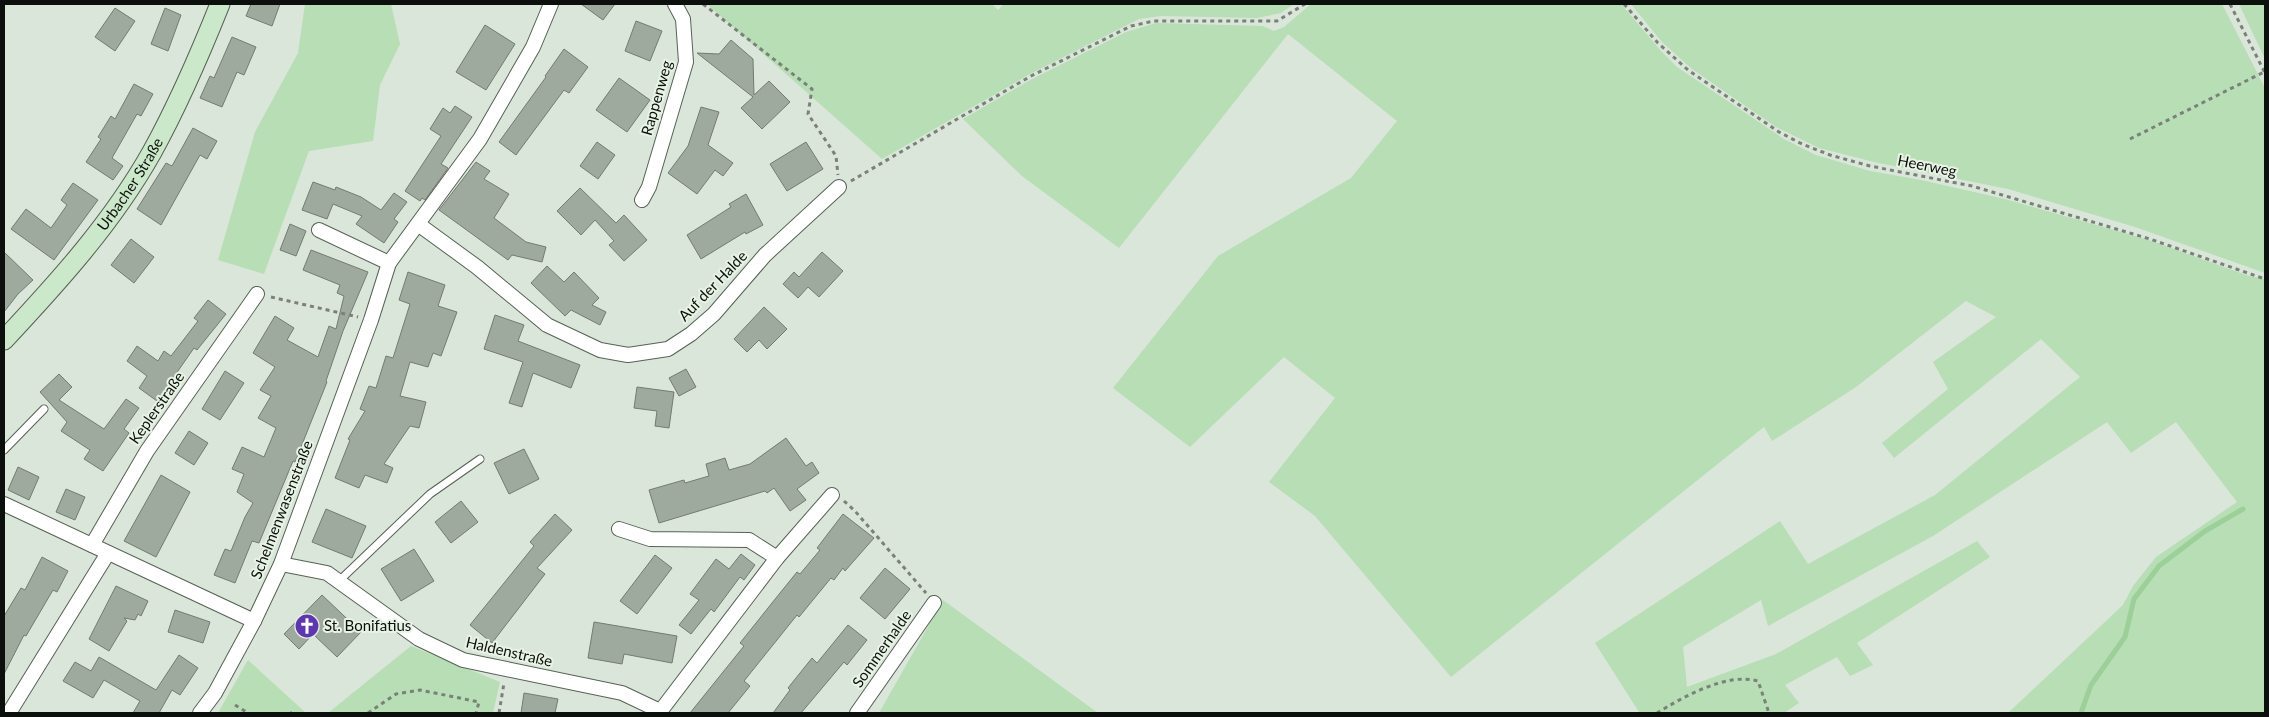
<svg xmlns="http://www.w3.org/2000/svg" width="2269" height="717" font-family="Lato,sans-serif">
<rect width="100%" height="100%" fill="#dae6d9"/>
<g fill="#b7deb4">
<polygon points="305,4 391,4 400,44 380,85 373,141 309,151 264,274 218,260 255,132 298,53"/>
<polygon points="707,4 992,4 998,10 1004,4 1294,4 1281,13 1257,18 1161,16 1139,19 1030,74 882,159"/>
<polygon points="1311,4 1621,4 1662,52 1677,67 1784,139 1816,155 1870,171 1921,180 2005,199 2149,240 2249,276 2265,279 2265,713 2008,713 2123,605 2133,586 2156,557 2237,502 2176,422 2131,453 2107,422 1933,536 1768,626 1761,600 1683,647 1687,687 1776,654 1977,541 1990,557 1857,643 1873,665 1850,676 1837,657 1785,685 1799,703 1784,713 1638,713 1639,712 1595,643 1780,521 1808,564 1935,495 2080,377 2041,339 1894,458 1882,443 1948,389 1933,362 1996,317 1966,301 1856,387 1772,441 1764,427 1451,677 1315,516 1269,482 1335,398 1284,357 1190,447 1113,388 1218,256 1351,178 1397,121 1288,34 1119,248 1022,176 963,119 1032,79 1126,32 1156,23 1263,26 1274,31 1284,27"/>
<polygon points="1631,4 2222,4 2265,88 2265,273 2135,227 2008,189 1874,162 1819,148 1776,127 1692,69 1662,42"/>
<polygon points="2239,4 2265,4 2265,59"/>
<polygon points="943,600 1098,713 879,713"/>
<polygon points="411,646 500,682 493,713 328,713"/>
<polygon points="248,660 306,713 218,713"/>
</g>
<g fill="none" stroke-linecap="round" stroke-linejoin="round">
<polyline stroke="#9cd098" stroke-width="5" points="2081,713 2091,685 2125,637 2134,599 2159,566 2205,531 2243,509"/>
</g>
<g fill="#9faa9e" stroke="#727c71">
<polygon points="251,4 280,4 272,26 246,16"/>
<polygon points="581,4 615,4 603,20"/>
<polygon points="115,8 135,21 115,51 95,37"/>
<polygon points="165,8 181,15 168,51 151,44"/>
<polygon points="636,21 662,31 650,61 625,51"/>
<polygon points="485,25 515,44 486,90 456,72"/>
<polygon points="232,37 256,47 244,75 237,72 222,107 200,98 210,76 214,78"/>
<polygon points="731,40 753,59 754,95 769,81 790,102 762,129 741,108 753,97 697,53 719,54"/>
<polygon points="564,49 588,67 569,93 564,90 516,155 499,142 546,77 545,76"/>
<polygon points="619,78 650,100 627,132 596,110"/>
<polygon points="134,84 153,94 141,116 137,114 112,158 123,166 113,180 86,162 101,139 98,137 111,116 115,119"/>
<polygon points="455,106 472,117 441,164 448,168 425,200 422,198 420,201 405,191 441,136 430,129 443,108 450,113"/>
<polygon points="701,107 719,112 708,145 733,163 723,176 715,170 697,194 668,173 688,146"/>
<polygon points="193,128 217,141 207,159 200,155 161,225 137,209 166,163 172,166"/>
<polygon points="597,142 615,155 598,179 580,166"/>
<polygon points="806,142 823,169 787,191 770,164"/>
<polygon points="476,162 490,171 484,179 509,194 494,218 526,242 546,247 542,262 512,255 508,260 439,210"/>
<polygon points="313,182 335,190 336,187 361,197 381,210 394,193 407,202 394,219 398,222 384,243 356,224 362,216 333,204 327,219 302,210"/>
<polygon points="73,183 98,200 54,260 11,229 26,209 51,228 67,205 61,200"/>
<polygon points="580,188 616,223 624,215 647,240 624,261 609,245 614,241 595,220 581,235 557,211"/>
<polygon points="746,194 763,225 746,234 745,232 701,259 687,235 731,207 729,204"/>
<polygon points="290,224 306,231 296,256 280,250"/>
<polygon points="131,239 154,257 134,283 111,265"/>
<polygon points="311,250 368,272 343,331 326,381 327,382 295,462 293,461 259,543 252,541 235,583 214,575 225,549 231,551 245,517 253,503 237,492 244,474 232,469 242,447 264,457 276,428 258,418 271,396 260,390 275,367 253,353 275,316 294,328 287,340 318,357 329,326 336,329 344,296 337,293 340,285 303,270"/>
<polygon points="4,252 33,280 18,294 4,312"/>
<polygon points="822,252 843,271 819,297 808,287 798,298 783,284 794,272 799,277"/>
<polygon points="547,266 564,282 574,272 599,298 592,305 606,312 600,325 571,310 565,316 531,283"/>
<polygon points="408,272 445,285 438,306 457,312 441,356 433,353 428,367 410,362 400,396 426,402 419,428 410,426 384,464 393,468 387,483 365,475 359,488 335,478 350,440 348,439 365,411 360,409 369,386 376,388 386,356 393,358 410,304 399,300"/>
<polygon points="208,300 226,314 197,350 194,348 157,401 139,388 147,376 127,361 137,346 158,361 164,351 171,356 198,321 194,318"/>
<polygon points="764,307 787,329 767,349 759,340 747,352 734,339"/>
<polygon points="495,315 524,325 518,341 580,365 571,388 533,373 522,407 509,403 523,362 484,349"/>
<polygon points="686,369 696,387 679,396 669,378"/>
<polygon points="225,371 244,383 220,420 202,409"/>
<polygon points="59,374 72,387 59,400 104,429 126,399 139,408 124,429 129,433 103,471 84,459 90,450 61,431 67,422 40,392"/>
<polygon points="637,387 674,392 669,428 655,426 657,411 634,408"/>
<polygon points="189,431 208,443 194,465 175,453"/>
<polygon points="786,438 806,466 812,462 819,473 797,489 806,500 790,511 774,488 767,493 765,491 659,523 649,490 684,480 685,483 709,476 706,464 725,458 729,470 750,464"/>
<polygon points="524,449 539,479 509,494 494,463"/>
<polygon points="18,467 39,477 29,500 8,490"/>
<polygon points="161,475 190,492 156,557 124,541"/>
<polygon points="66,489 85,497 75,520 56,512"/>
<polygon points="461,501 478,522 451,543 435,522"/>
<polygon points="326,509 366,526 352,558 312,542"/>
<polygon points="555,514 572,530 537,568 545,574 492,643 470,625 534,546 530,542"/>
<polygon points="843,514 874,538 845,571 843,568 834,580 831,578 799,617 797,615 744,681 750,686 728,713 690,713 744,646 740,643 776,598 797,572 800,574 820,550 817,548"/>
<polygon points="414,549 434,581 401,601 381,569"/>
<polygon points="741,554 755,565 744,580 740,577 714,612 711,609 691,634 679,625 699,600 690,594 716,559 729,569"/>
<polygon points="655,555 672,568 637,614 620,601"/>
<polygon points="42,557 68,571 57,592 53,590 26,636 24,635 4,674 4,616 21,588 25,590"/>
<polygon points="885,568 910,589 885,619 860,598"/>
<polygon points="116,586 148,601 141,616 138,614 135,620 124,618 127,621 109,651 89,639"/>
<polygon points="322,595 361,632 337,657 313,634 299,649 284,634"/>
<polygon points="175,610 210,622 203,643 168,632"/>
<polygon points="594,622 677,636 672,663 624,654 622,664 588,658"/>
<polygon points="848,625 867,640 847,665 844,662 801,713 773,713 790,690 788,688 812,658 817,663"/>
<polygon points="179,655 198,668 180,695 172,690 159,713 133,713 140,701 104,680 93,698 63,681 75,662 91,671 99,657 156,690"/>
<polygon points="524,693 558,699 555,713 521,713"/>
</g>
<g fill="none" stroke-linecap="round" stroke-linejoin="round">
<defs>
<g id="lane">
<polyline points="4,450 44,409"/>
<polyline points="339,581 430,494 480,459"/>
</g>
<g id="street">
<polyline points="642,200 649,187 686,62 683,19 675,4"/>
<polyline points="418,224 477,267 547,325 600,350 628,355 668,349 691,334 714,314 765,255 839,187"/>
<polyline points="319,230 389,263"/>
<polyline points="4,504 254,621"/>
<polyline points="619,529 650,539 749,540 777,558"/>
<polyline points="92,545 147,451 257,294"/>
<polyline points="281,564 327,573 419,639 463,660 622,693 660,711"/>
<polyline points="9,713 108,553"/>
<polyline points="200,713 215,693 254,621 281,564 371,320 389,263 480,139 533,47 551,4"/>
<polyline points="659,713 777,558 832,495"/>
<polyline points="857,713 934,603"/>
</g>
<g id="secondary">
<path id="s1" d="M4,340C59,281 112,223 152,152C178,105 200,54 220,4"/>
</g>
</defs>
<use href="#lane" stroke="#576156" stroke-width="9"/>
<use href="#street" stroke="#576156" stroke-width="16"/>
<use href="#secondary" stroke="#576156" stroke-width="21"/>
<g stroke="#798178" stroke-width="3" stroke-dasharray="4 4" stroke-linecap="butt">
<polyline points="703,4 812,89 808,114 836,156 838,175"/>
<polyline points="1624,4 1658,43 1688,70 1779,132 1802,144 1830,155 1870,166 1972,186 2150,239 2265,279"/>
<polyline points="2230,4 2265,73"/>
<polyline points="2130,139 2264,72"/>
<polyline points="851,181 1031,76 1131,26 1154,21 1277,21 1305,4"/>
<polyline points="271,297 358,317"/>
<polyline points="844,501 855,511 926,593"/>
<polyline points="235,705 248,713"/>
<polyline points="291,713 292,712"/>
<polyline points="368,713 396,694 420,690 479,702 476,713"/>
<polyline points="499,713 504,683"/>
<path d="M1657,713C1683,697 1727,672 1758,681L1769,713"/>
</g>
<use href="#lane" stroke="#fff" stroke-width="7"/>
<use href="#street" stroke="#fff" stroke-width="14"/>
<use href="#secondary" stroke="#cbe8ca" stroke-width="19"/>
</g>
<defs>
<symbol id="church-disc" viewBox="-11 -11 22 22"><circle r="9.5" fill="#5e37af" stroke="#e8f3e6"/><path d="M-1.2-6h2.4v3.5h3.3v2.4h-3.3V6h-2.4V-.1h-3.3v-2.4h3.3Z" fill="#fff"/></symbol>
</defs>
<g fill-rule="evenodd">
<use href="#church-disc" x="293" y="612" width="28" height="28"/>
</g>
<g text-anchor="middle" stroke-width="4" stroke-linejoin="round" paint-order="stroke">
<g font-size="15" fill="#0c100c" stroke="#e8f3e6">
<text transform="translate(657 98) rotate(-74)" y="5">Rappenweg</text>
<text transform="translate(1927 166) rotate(11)" y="5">Heerweg</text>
<text dy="5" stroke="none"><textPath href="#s1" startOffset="201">Urbacher Straße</textPath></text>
<text transform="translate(713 286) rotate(-46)" y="5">Auf der Halde</text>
<text transform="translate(157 408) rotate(-55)" y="5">Keplerstraße</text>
<text transform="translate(282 510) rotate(-69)" y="5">Schelmenwasenstraße</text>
<text transform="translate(882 649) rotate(-55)" y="5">Sommerhalde</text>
<text transform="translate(509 652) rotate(13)" y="5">Haldenstraße</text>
</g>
<g font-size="15" fill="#0c100c" stroke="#e8f3e6" text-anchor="start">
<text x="324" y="631">St. Bonifatius</text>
</g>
</g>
<rect width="2269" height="717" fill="none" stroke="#0c100c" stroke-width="10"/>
</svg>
